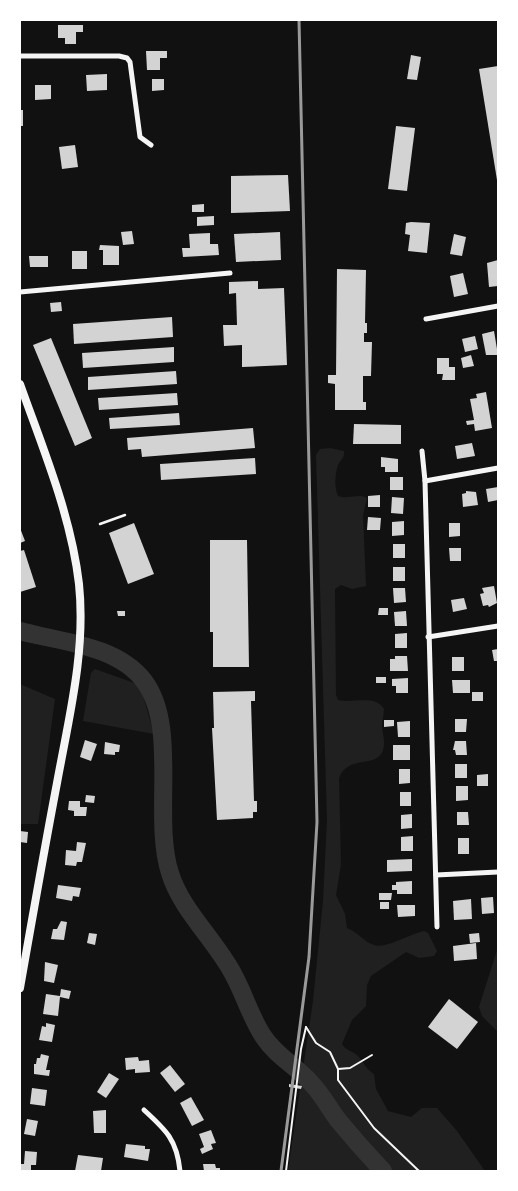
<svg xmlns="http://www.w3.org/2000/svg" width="518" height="1191" font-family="Overpass,sans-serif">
<rect width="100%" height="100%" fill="#111"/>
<g fill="#202020">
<path d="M330,448L344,451C345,458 341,459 338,465C335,473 334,489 338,496C348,500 359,493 367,498L363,515L366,586L352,589L341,585L335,589L336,695L338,700C352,704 375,694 384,709C384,715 382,720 382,725C382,733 386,742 383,750C377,769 348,754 339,778L341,864L336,895L345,914L347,928C358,932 364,942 374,945C386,949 410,934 424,931L428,933L437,951L434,956L419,958L406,952L371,976L367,985L366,1006L352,1020L342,1044C346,1051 353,1051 358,1056C364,1063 366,1069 374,1074L376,1089L388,1111L411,1117L422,1108H437L457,1131L485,1171H288L313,1001L323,901L327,820L316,455L320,449Z"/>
<polygon points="95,669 140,685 154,734 83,721 91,673"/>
<polygon points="20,684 55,699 38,824 20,824"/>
<polygon points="498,947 498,1032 482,1016 479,1007"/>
</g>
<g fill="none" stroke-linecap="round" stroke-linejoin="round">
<path stroke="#333" stroke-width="18" d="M20,631C60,642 117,645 144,681C179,727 152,817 170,873C180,906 208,933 226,962C242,985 248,1013 263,1036C276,1056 296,1066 311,1083C322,1094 329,1108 338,1120C352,1137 367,1154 383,1171"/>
</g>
<g fill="#d3d3d3">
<polygon points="58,25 83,25 83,32 76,32 76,44 65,44 65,38 58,38"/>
<polygon points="146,51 167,51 167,58 160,58 160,70 147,70"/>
<polygon points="411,55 421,57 417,80 407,79"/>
<polygon points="498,66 498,180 497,180 479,69"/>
<polygon points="107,74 107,90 87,91 86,75"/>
<polygon points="152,79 164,79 164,90 152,91"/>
<polygon points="35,85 51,85 51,99 35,100"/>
<rect x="20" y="110" width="3" height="16"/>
<polygon points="396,126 415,128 407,191 388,189"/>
<polygon points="75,145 78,167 62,169 59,147"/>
<polygon points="288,175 290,211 231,213 231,176"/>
<polygon points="204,204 204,212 192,212 192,205"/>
<polygon points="214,216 214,225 197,226 197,217"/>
<polygon points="411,222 430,223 427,253 408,251 410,235 405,234 406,223"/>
<polygon points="132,231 134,244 123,245 121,232"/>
<polygon points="280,232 281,260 236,262 234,234"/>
<polygon points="210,233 210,244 218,244 219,255 183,257 182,248 190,248 189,234"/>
<polygon points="454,234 466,237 462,256 450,254"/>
<polygon points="100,245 119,246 119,265 103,265 103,250 99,250"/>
<rect x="72" y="251" width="15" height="18"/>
<polygon points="29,256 48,256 48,267 30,267"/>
<polygon points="498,260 498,286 489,287 487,263"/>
<polygon points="337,269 366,270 365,323 367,323 367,333 364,333 364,342 372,342 371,376 363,376 363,402 366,402 366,410 335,410 335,384 328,383 328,375 336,375"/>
<polygon points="463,273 468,294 454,297 450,276"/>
<polygon points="258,281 258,289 284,288 287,365 242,367 242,345 224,346 223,325 237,325 236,293 229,294 229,282"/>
<polygon points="61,302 62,311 51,312 50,303"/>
<polygon points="172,317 173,337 74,344 73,324"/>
<polygon points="494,331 498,355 486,355 482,334"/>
<polygon points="475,336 478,349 465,352 462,339"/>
<polygon points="51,338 92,438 75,446 33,345"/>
<polygon points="174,347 174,362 83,368 82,353"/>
<polygon points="471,355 474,366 463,368 461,358"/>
<polygon points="437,358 449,358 449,367 455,367 455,380 442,380 443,374 437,374"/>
<polygon points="176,371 177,384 88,390 88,377"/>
<polygon points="486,392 492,428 475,431 474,424 467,425 466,421 474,420 470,399 477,398 476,394"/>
<polygon points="177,393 178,405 99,410 98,398"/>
<polygon points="179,413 180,425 110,429 109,418"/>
<polygon points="354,424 401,425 401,444 353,444"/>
<polygon points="253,428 255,448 142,457 141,449 128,450 127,438"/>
<polygon points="472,443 475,456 457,459 455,446"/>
<polygon points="381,457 398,459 398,472 385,472 385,467 381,467"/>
<polygon points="255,458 256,474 161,480 160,464"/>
<rect x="390" y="477" width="13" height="13"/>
<polygon points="498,487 498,500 488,502 486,489"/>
<polygon points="466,491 476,492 478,505 463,507 462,494 466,493"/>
<polygon points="380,495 380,507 368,507 368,496"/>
<polygon points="392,497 404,498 403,514 391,513"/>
<polygon points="368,517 381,518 380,530 367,530"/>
<polygon points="404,521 404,535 392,536 392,522"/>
<polygon points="134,523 154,574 128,584 109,533"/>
<polygon points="449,523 460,523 460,536 449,537"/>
<polygon points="20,528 25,541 20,543"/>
<polygon points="210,540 247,540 249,667 213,667 213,632 210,632"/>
<rect x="393" y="544" width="12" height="14"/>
<polygon points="449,548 461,548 461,561 450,561"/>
<polygon points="24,550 36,587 20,592 20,551"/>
<rect x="393" y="567" width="12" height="14"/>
<polygon points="494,586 497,603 489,607 488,605 483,606 480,594 484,593 482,588"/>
<polygon points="393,588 405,588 406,602 394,603"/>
<polygon points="464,598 467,609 453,612 451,600"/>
<polygon points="379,608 388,608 388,615 378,615"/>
<polygon points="117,611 125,611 125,616 118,616"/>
<polygon points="406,611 407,626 395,626 394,612"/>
<polygon points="407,633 407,648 395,648 395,634"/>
<polygon points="498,649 498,661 494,661 492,650"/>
<polygon points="395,656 407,656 408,671 390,671 390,659 395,659"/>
<rect x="452" y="657" width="12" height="14"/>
<rect x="376" y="677" width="10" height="6"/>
<polygon points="408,678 408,693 396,693 396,686 392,686 392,679"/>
<polygon points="452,680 470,680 470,693 453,693"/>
<polygon points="255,691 255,701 251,701 254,801 257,801 257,812 253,812 253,818 217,820 212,728 214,728 213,692"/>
<rect x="472" y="692" width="11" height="9"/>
<polygon points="455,719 467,719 466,732 455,732"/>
<polygon points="384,720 394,720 394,726 384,727"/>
<polygon points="410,721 410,737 398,737 397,722"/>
<polygon points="85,740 97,744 91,761 80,757"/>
<polygon points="455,741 466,741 467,755 456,755 455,750 453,750"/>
<polygon points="105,742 120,745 119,752 115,752 115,755 104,754"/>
<rect x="393" y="745" width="17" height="15"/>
<rect x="455" y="764" width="12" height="14"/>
<polygon points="399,769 410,769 410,783 399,784"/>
<polygon points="488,774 488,786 477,786 477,775"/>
<polygon points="456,786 468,786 468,800 456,801"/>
<rect x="400" y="792" width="11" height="14"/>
<polygon points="86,795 95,796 94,803 85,802"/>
<polygon points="69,801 80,801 80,807 87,807 86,816 74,816 74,811 68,810"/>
<polygon points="457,812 468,812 469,825 457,825"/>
<polygon points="412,814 412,828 401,829 401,815"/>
<polygon points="20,831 28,832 27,843 20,842"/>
<polygon points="413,836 413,851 401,851 401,837"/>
<rect x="458" y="838" width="11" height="16"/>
<polygon points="77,842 86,843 82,862 77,862 76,866 65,865 66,850 76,851"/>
<polygon points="412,859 412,871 387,872 387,860"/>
<polygon points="412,881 412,894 397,894 397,890 392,890 392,885 396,885 396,882"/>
<polygon points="58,885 81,888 79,897 73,896 72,901 56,898"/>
<polygon points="379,893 392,893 391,900 379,900"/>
<polygon points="493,897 494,913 482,914 481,898"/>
<polygon points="471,899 472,919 454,920 453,901"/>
<rect x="380" y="902" width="9" height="7"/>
<polygon points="397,905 415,905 415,916 398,917"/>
<polygon points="61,921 67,922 64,940 51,939 53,929 57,929"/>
<polygon points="89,933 97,934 95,945 87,943"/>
<polygon points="479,933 480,942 470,943 469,934"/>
<polygon points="476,943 477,959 454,961 453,946"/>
<polygon points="45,962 58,965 54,983 44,981"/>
<polygon points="61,989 71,991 69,999 60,997 58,1016 43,1014 46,994 60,996"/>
<polygon points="449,999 478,1022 457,1049 428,1027"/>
<polygon points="46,1023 55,1025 52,1042 39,1040 42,1026 46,1027"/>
<polygon points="41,1054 49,1056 46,1070 50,1070 49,1076 34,1074 34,1064 36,1064 37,1058 40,1058"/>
<polygon points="138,1057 139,1061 149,1060 150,1072 135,1073 135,1069 126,1070 125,1058"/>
<polygon points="170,1065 185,1084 175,1092 160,1073"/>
<polygon points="109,1073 119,1079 106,1098 97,1092"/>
<polygon points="289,1084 302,1086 301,1089 289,1087"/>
<polygon points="32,1088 47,1090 45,1106 30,1104"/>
<polygon points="191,1097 204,1120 192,1126 180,1103"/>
<polygon points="106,1110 106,1133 94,1133 93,1111"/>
<polygon points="27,1119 38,1121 35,1136 24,1134"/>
<polygon points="211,1130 216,1143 211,1144 213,1149 202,1154 200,1149 204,1147 199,1134"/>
<polygon points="126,1144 145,1146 145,1149 150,1149 148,1161 124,1157"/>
<polygon points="25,1151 37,1152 36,1165 31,1165 31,1171 20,1170 20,1164 24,1164"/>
<polygon points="78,1155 103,1158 101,1171 75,1171"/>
<polygon points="203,1164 215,1164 216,1168 220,1168 220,1171 204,1171"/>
</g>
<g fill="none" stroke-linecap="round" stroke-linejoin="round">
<g stroke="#f5f5f5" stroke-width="2">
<polyline points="306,1027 316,1043 330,1052 338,1069 338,1080 374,1128 419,1171"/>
<polyline points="338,1069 350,1068 372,1055"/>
<polyline points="286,1171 301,1049 306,1027"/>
</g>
<polyline stroke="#f5f5f5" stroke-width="2.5" points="100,524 125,515"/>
<g stroke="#f5f5f5" stroke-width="5">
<polyline points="20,56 119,56 127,58 130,62 140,137 151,145"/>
<polyline points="20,292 230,273"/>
<polyline points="426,319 498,306"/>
<polyline points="422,451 425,481 437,927"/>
<polyline points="425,481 498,468"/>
<polyline points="428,637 498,626"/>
<polyline points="436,875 498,872"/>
<path d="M144,1110C166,1130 177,1140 180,1171"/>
</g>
<path stroke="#f5f5f5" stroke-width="8" d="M20,384C43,449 71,515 79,584C86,651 69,717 57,783C44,851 32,920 20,988"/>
<polyline stroke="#9a9a9a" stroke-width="3" points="281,1171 309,957 317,822 299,20"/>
</g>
<rect width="518" height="1191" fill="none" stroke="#ffffff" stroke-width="42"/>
</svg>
